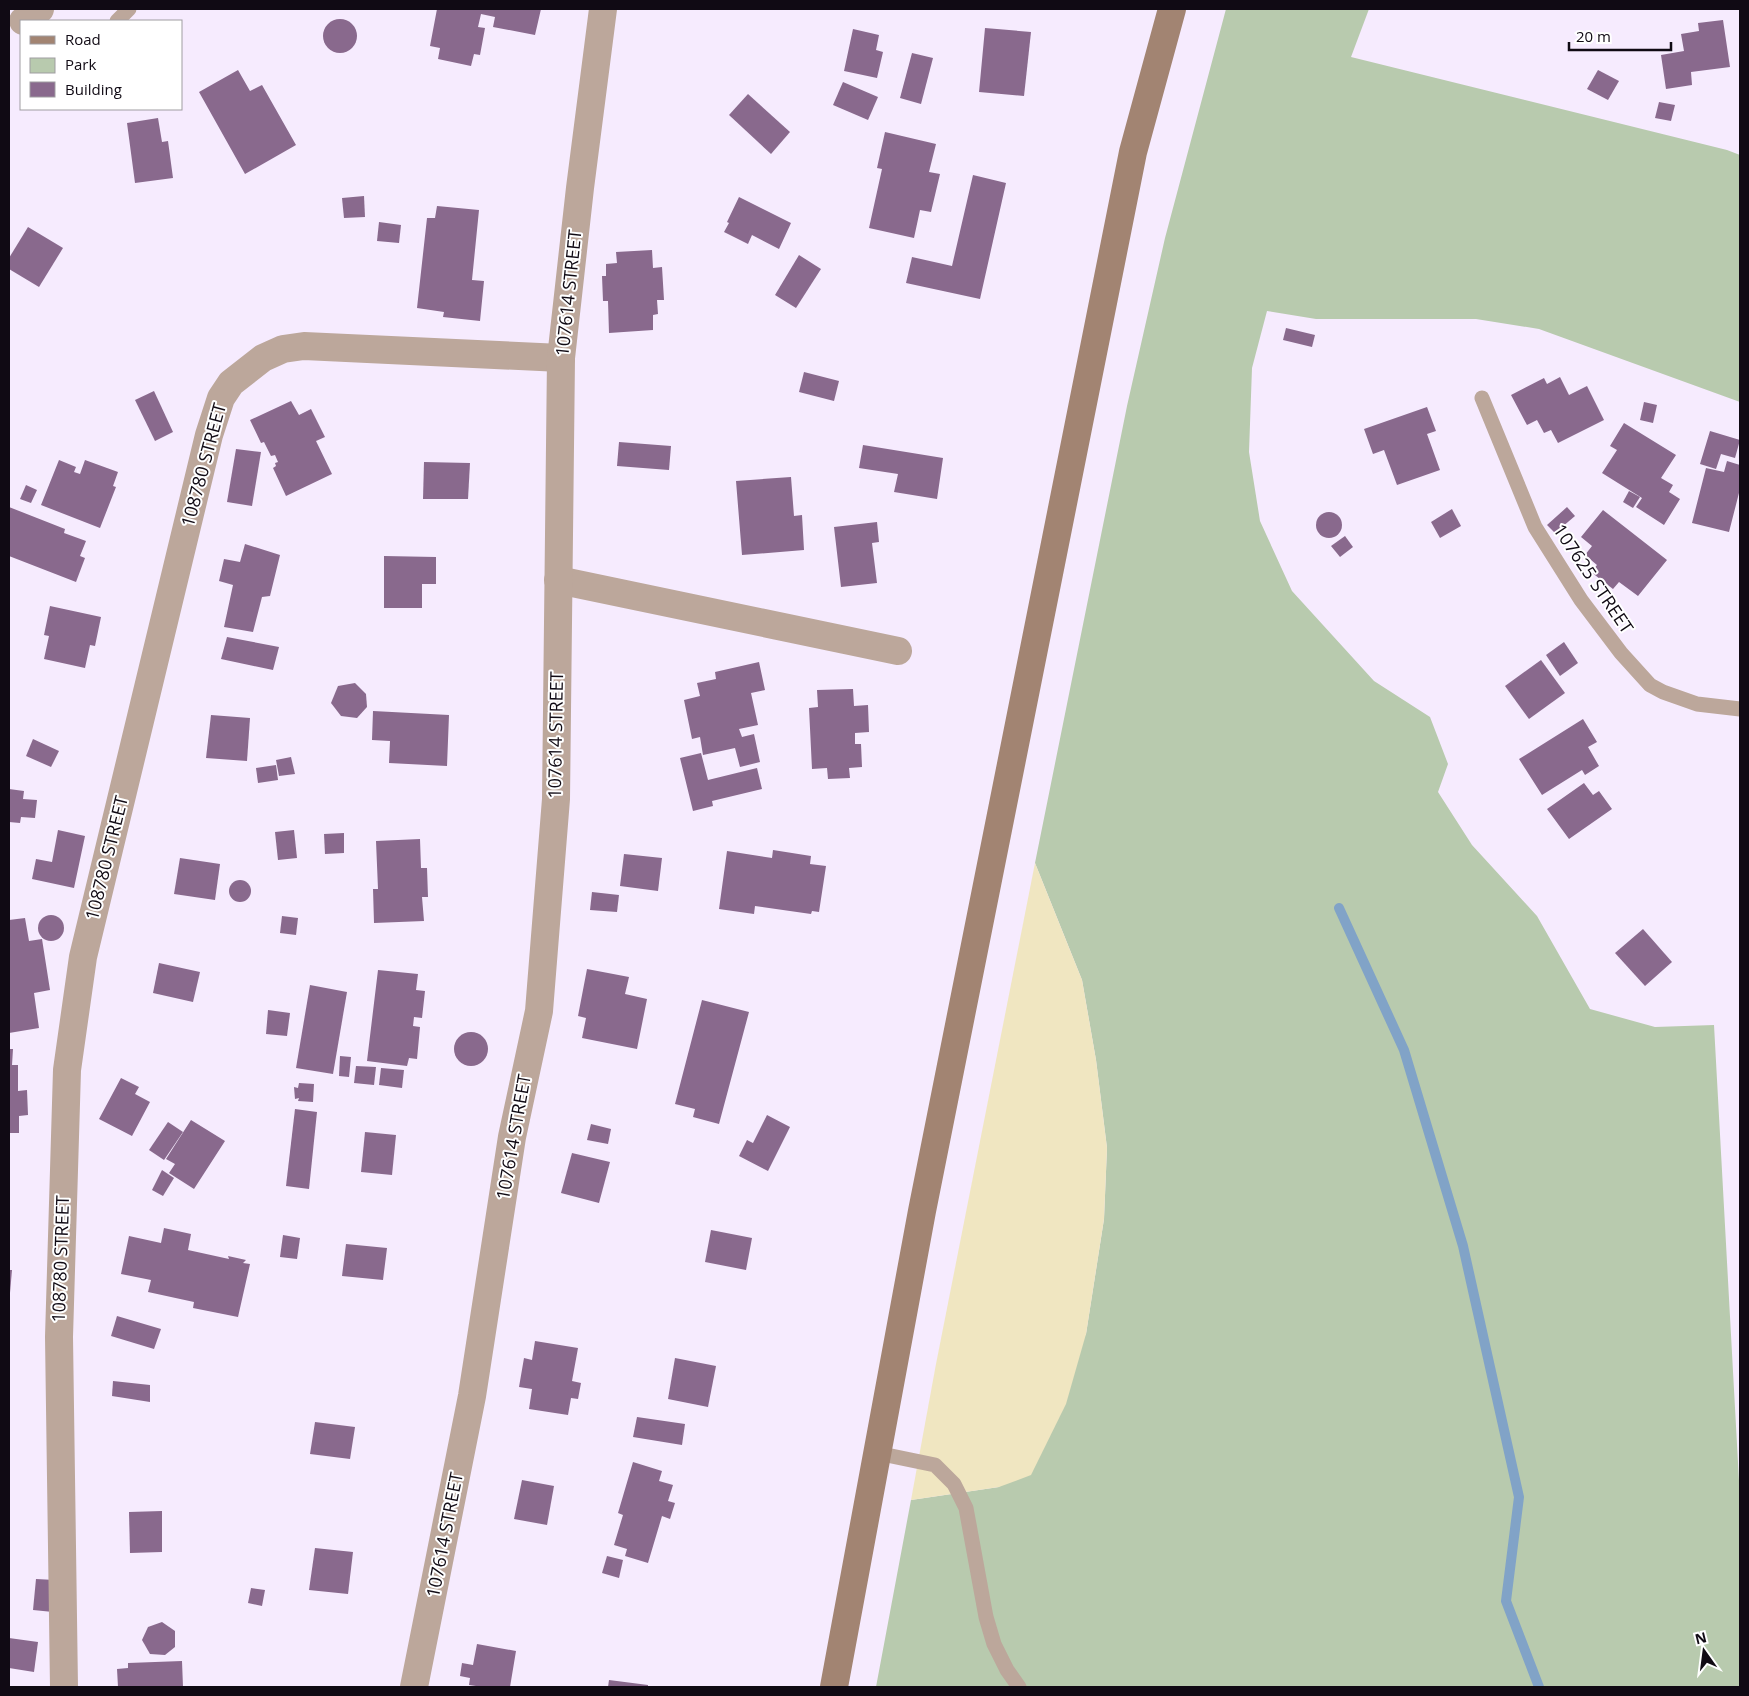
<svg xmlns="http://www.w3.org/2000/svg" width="1749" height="1696" font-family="'Open Sans',sans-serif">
<rect width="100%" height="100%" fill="#f6ebfe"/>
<polygon fill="#b8caae" points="1226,9 1369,9 1351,57 1727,150 1740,155 1740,402 1539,329 1476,319 1316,319 1267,311 1252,368 1249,452 1260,521 1292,591 1374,681 1430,717 1448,764 1438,792 1472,845 1537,916 1590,1009 1655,1027 1714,1025 1740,1499 1740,1687 876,1687 911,1500 999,1487 1086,1334 1104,1219 1107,1148 1096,1060 1082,980 1035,863 1127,406 1165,238"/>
<polygon fill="#f0e6c1" points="1035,863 1082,980 1096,1060 1107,1148 1104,1219 1086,1334 1066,1404 1031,1475 999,1487 911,1500 936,1364"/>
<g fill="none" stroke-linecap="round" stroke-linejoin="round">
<polyline stroke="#81a3c7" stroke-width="10" points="1339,908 1404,1050 1463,1246 1519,1497 1506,1601 1539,1687"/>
</g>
<g fill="#89698d">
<polygon points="437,9 541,9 535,35 493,27 495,17 481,14 478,27 485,28 480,55 474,54 471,66 438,59 440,48 430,46"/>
<circle cx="340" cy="36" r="17"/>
<polygon points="1723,20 1730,67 1691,72 1692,85 1666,89 1661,55 1684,51 1681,34 1699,31 1698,23"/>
<polygon points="985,28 1031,32 1024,96 979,92"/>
<polygon points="853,29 879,35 876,50 883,52 877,78 844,71"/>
<polygon points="912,53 933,58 921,104 900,98"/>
<polygon points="238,70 250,91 262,85 296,145 245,174 199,92"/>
<polygon points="1598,70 1619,81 1608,100 1587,89"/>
<polygon points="843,82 878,97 868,120 833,105"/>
<polygon points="748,94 790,132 771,154 729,115"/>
<polygon points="1659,102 1675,105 1671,121 1655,118"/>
<polygon points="158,118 162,142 168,141 173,178 135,183 127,123"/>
<polygon points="885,132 936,144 929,172 940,174 931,212 920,210 914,238 869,228 882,169 877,168"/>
<polygon points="973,175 1006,183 980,299 906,283 912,257 952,266"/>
<polygon points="364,196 365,217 344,218 342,198"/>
<polygon points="739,197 791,223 779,249 752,235 748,244 724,232 729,223 727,222"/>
<polygon points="437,206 479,210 472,280 484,281 480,321 443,317 444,312 417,308 427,218 435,218"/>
<polygon points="379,222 401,225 399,243 377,241"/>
<polygon points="28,227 63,248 39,287 9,269 9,258"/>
<polygon points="652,250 653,268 662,267 664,300 657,300 658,314 653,315 653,330 609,333 608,301 603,301 602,276 606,276 606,264 617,263 616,252"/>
<polygon points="799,255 821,269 796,308 775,295"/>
<polygon points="1286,328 1315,335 1312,347 1283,340"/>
<polygon points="804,372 839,381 834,401 799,392"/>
<polygon points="1560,377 1569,395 1587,386 1604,420 1558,443 1551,430 1544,433 1537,420 1527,425 1511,395 1544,378 1547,384"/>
<polygon points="154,391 173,432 155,441 135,400"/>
<polygon points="291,401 299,415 311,409 325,437 316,441 332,474 286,496 273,468 276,466 275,463 278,462 275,455 271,456 264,442 261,443 250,420"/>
<polygon points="1644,402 1657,405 1653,423 1640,420"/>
<polygon points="1427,407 1436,431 1427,434 1440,470 1397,485 1384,450 1373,454 1364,429"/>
<polygon points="1624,423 1676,455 1661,478 1673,485 1669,492 1680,499 1664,525 1636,507 1642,498 1602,473 1617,450 1610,446"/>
<polygon points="1710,431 1740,440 1735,458 1721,454 1716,469 1700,464"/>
<polygon points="619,442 671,446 669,470 617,466"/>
<polygon points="863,445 943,458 937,499 894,492 898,474 859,468"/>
<polygon points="236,449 261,452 252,506 227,502"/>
<polygon points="59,460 76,467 74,472 80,474 85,460 118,472 113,486 116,487 100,528 41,505"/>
<polygon points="1727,461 1740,465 1740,489 1729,532 1692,523 1706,468 1724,472"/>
<polygon points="424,462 470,463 468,499 423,499"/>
<polygon points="791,477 794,516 802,515 804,550 742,555 736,481"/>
<polygon points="26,485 37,490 31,503 20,499"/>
<polygon points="1629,491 1640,497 1633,508 1623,502"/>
<polygon points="9,507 65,529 64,533 86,541 80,556 85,558 76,582 9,556"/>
<polygon points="1567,507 1575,516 1555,533 1547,525"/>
<polygon points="1452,509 1461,526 1440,538 1431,522"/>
<polygon points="1603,510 1667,560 1638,596 1619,582 1613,589 1591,572 1597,565 1585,555 1592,546 1581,537"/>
<circle cx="1329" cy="525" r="13"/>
<polygon points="877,522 879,542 872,543 877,583 841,587 834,527"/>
<polygon points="1345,536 1353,547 1340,557 1331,546"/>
<polygon points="245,544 280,555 270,596 262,597 253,632 224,627 233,585 219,581 224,559 240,562"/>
<polygon points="384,556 436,557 436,584 422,584 422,608 384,608"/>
<polygon points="50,606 101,617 95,646 90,645 85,668 44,659 49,636 44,635"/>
<polygon points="227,637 279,647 273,670 221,659"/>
<polygon points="1564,642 1578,663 1560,676 1546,655"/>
<polygon points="1541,660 1565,693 1529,719 1505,686"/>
<polygon points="759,662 765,690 751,693 758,725 739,729 742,737 754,734 760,762 740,767 735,748 703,755 700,737 692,739 684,700 700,696 697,683 716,679 715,672"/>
<polygon points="355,683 366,694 367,707 357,718 341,716 331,703 338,686"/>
<polygon points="853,689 854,706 868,705 869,732 855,733 855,744 861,744 862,767 849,768 850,778 828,779 827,768 812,769 809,708 818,707 817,690"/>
<polygon points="373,711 449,715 447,766 389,763 390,741 372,740"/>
<polygon points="211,715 250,718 247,761 206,758"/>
<polygon points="1583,719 1597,742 1588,747 1599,766 1585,775 1582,770 1542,795 1519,759"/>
<polygon points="33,739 59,751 51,767 26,756"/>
<polygon points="701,753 708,780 757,768 762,789 712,801 713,806 693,811 680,758"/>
<polygon points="291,757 295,774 279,776 276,760"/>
<polygon points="276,765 278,780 258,783 256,768"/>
<polygon points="1584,783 1593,795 1599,791 1612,809 1569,839 1547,809"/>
<polygon points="9,789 24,791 23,799 37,800 35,818 21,817 20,823 9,822"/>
<polygon points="58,830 85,836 74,888 32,879 36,859 52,862"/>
<polygon points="294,830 297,858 278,860 275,832"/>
<polygon points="344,833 344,853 325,854 324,834"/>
<polygon points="420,839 421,868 427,868 428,897 422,897 424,921 374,923 373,889 378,889 376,841"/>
<polygon points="773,850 811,856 810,864 826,866 819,912 812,911 811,914 755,906 754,914 719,909 727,851 772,858"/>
<polygon points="624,854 662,858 658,891 620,886"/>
<polygon points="180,858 220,864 215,900 174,894"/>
<circle cx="240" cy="891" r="11"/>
<polygon points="592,892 619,895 617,912 590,910"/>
<circle cx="51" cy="928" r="13"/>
<polygon points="282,916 298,918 296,935 280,933"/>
<polygon points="25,918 29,941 42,939 50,990 34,993 39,1028 9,1033 9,920"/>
<polygon points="1643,929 1672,962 1645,986 1615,953"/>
<polygon points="159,963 200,972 193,1002 153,993"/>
<polygon points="587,969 629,977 625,994 647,999 637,1049 582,1038 586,1018 578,1016"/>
<polygon points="378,970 418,974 416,990 425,991 422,1018 414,1017 413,1026 420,1027 417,1059 409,1058 407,1066 367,1061"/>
<polygon points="310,985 347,992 333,1074 296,1068"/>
<polygon points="702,1000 749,1012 719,1124 693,1117 695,1109 675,1104"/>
<polygon points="268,1010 290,1013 287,1036 266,1034"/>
<circle cx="471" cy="1049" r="17"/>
<polygon points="9,1049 13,1049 12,1065 18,1065 18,1091 27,1090 28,1115 19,1116 19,1133 9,1133"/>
<polygon points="340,1056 351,1057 349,1077 339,1076"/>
<polygon points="356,1066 376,1067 374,1085 354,1083"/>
<polygon points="381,1068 404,1070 402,1088 379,1085"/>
<polygon points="121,1078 139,1087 135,1094 150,1102 132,1136 99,1119"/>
<polygon points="299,1083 314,1084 313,1102 298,1101 299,1098 295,1099 294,1087 298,1088"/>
<polygon points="295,1109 317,1112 309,1189 286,1186"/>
<polygon points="767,1115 790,1127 768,1171 739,1156 747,1140 753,1143"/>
<polygon points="191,1120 225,1141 194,1189 169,1173 175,1164 166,1159"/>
<polygon points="168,1122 183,1132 164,1160 149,1150"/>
<polygon points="591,1124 611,1129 608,1144 587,1140"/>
<polygon points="365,1132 396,1135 392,1175 361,1172"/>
<polygon points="572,1153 610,1162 599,1203 561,1193"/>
<polygon points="162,1170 174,1178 163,1196 152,1190"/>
<polygon points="164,1228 191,1234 188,1250 229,1259 228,1256 246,1260 243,1263 250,1264 238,1317 193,1308 194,1302 148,1292 151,1280 121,1274 129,1236 161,1243"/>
<polygon points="711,1230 752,1238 746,1270 705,1262"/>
<polygon points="283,1235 300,1238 297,1259 280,1257"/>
<polygon points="346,1244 387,1248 383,1280 342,1276"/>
<polygon points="9,1270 12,1270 10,1293 9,1293"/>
<polygon points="117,1316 161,1329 154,1349 111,1336"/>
<polygon points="535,1341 578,1348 572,1381 581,1383 578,1399 571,1398 568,1415 529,1409 532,1389 519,1387 524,1358 532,1360"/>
<polygon points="675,1358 716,1366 708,1407 668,1399"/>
<polygon points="113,1381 150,1385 150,1402 112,1396"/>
<polygon points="637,1417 685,1424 682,1445 633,1437"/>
<polygon points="315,1422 355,1427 350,1459 310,1454"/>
<polygon points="633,1462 662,1471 659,1481 673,1485 668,1501 675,1503 670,1519 662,1516 648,1563 625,1556 627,1549 614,1545 623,1515 618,1513"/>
<polygon points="522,1480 554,1486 547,1525 514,1519"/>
<polygon points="162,1511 162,1552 130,1553 129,1512"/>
<polygon points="315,1548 353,1552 348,1594 309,1590"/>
<polygon points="607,1556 623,1560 619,1578 602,1573"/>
<polygon points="36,1579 55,1580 53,1612 33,1610"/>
<polygon points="251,1588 265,1590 262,1606 248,1603"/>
<polygon points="162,1622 175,1631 175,1647 165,1655 150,1654 142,1640 148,1627"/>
<polygon points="9,1638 38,1642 34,1672 9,1668"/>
<polygon points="477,1644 516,1651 510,1687 483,1687 469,1685 470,1678 460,1676 462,1663 473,1665"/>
<polygon points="182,1661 183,1687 118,1687 117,1669 128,1668 128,1663"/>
<polygon points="609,1680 648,1685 648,1687 608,1687"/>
</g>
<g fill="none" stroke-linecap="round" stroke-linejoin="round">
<g stroke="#bca79b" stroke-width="15">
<polyline points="117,21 129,9"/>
<polyline points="1482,398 1535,527 1581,600 1621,653 1650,685 1663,692 1697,704 1740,709"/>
<polyline points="877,1453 935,1465 954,1484 966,1508 986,1617 994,1644 1007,1670 1019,1687"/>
</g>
<g stroke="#bca79b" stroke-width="28">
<polyline points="23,21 40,9"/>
<polyline points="558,580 898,651"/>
<polyline points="64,1687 59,1337 67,1070 83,957 209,435 221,398 231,383 263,358 283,349 304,346 561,358"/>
</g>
<polyline stroke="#bca79b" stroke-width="28" points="414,1687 472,1396 512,1137 539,1011 556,799 561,358 580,188 603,9"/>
<polyline stroke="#a28472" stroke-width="28" points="834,1687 922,1211 1133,152 1172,9"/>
</g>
<g text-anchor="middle" stroke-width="4" stroke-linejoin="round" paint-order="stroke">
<g font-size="18" fill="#100a14" stroke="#fff">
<text transform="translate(569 293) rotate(-84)" y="6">107614 STREET</text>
<text transform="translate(204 465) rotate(-75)" y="6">108780 STREET</text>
<text transform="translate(1593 579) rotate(56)" y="6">107625 STREET</text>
<text transform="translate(556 735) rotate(-89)" y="6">107614 STREET</text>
<text transform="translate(107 858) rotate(-76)" y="6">108780 STREET</text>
<text transform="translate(514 1137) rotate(-80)" y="6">107614 STREET</text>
<text transform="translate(61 1259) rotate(-88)" y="6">108780 STREET</text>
<text transform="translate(445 1535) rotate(-79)" y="6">107614 STREET</text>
</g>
</g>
<rect width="1749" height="1696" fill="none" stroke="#100a14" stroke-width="20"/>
<rect x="20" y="20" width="162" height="90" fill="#ffffff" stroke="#9f9da1"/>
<rect x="30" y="36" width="25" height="8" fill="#a28472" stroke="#9f9da1"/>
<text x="65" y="45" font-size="15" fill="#100a14">Road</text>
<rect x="30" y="58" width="25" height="15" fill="#b8caae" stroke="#9f9da1"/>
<text x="65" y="70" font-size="15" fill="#100a14">Park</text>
<rect x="30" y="82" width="25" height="15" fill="#89698d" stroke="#9f9da1"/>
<text x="65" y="95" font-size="15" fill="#100a14">Building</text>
<g transform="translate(1704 1651) rotate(346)" stroke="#ffffff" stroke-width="4" paint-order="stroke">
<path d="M0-4L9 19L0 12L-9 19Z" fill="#100a14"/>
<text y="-8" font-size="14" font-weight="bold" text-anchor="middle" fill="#100a14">N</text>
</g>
<path d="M1569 42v8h102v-8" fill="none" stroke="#100a14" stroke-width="2.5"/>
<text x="1576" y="42" font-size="15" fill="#100a14" stroke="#ffffff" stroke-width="4" paint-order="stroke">20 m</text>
</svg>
